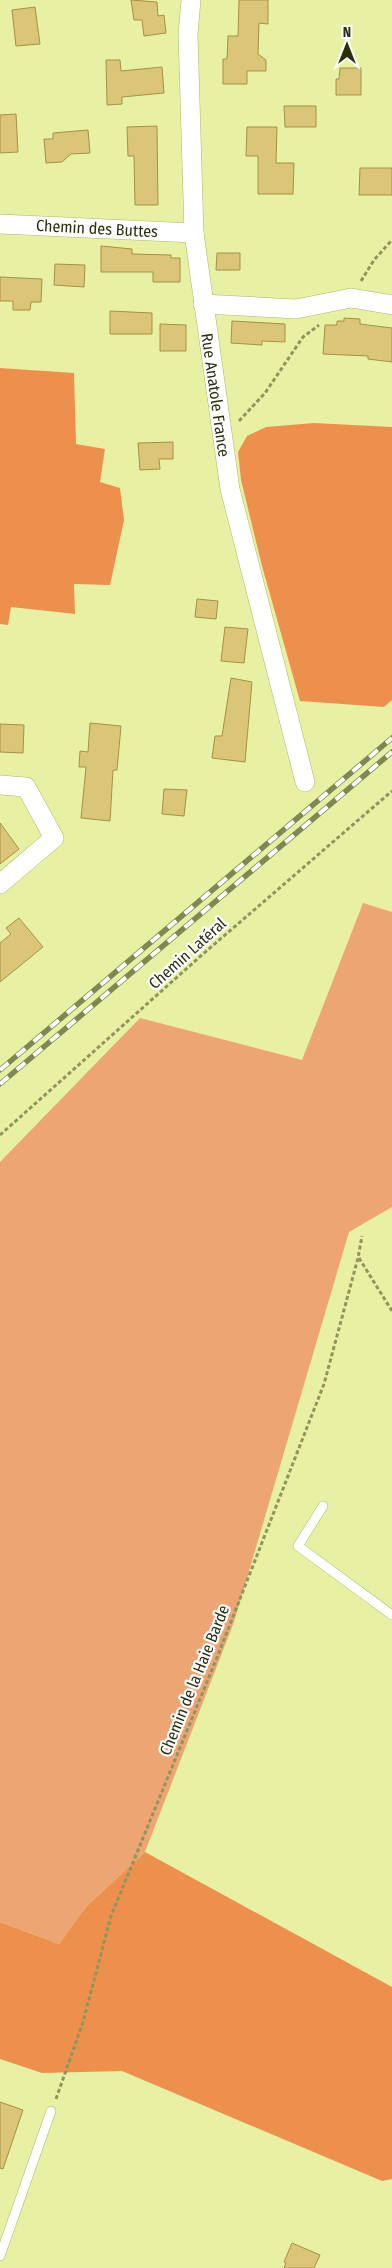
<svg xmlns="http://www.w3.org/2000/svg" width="392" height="2268" font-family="'Fira Sans Condensed',sans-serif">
<rect width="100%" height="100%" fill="#e8f1a3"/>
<polygon fill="#eea574" points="363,903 392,912 392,1207 349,1232 234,1622 145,1852 86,1907 59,1944 0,1922 0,1162 140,1018 302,1060"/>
<g fill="#ed904e">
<polygon points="0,368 74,373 76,444 105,449 100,482 120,488 124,520 110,585 74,584 75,614 11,607 8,625 0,624"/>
<polygon points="314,423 392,427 392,700 384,707 300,701 262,566 241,480 238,452 247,436 266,427"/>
<polygon points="145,1852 392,1987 392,2179 382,2181 122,2071 42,2073 0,2059 0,1922 59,1944 86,1907"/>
</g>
<g fill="#dbc578" stroke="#a69144">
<polygon points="131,0 157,2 158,16 164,15 166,33 144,36 142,20 134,20"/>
<polygon points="239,0 268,0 268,24 259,23 258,54 266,60 266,71 247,71 247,84 223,84 223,59 227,59 228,36 238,36"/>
<polygon points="35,7 40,44 16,46 12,10"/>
<polygon points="106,60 120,60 121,71 162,67 164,93 122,97 122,104 107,105"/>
<polygon points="340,68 361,68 361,95 336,95 336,79 339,79"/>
<polygon points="284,106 316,106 316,127 285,127"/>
<polygon points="16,114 18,152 0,153 0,115"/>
<polygon points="157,126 158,205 135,205 134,156 128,156 127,127"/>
<polygon points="247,127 277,127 276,163 294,163 293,194 258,194 258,156 246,156"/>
<polygon points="88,130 90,153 71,154 62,162 46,163 44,139 53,139 53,133"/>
<polygon points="360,168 392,168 392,195 359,195"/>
<polygon points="101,246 132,249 132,254 171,255 171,258 180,258 180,282 153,282 153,272 101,272"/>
<polygon points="217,253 240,253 240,270 216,270"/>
<polygon points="55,264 85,265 84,287 54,285"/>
<polygon points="0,277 42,279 41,302 31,302 30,310 13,310 13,301 0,301"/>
<polygon points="110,311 152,313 152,334 110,334"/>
<polygon points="344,318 360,319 360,324 392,328 392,362 368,359 368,356 323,354 325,325 337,325 337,321 344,321"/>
<polygon points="232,321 285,324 285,342 262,341 262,345 231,343"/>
<polygon points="160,324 186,325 186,351 160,351"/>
<polygon points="173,442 173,459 159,459 160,469 140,470 138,443"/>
<polygon points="197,599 218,601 216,619 195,617"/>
<polygon points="225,627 248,629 244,663 221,661"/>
<polygon points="231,678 252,682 245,762 212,758 215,736 222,736"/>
<polygon points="90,723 121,726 117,770 113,770 110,821 81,818 86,767 79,767 80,751 88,752"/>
<polygon points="0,724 24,725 23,753 0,752"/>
<polygon points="164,789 187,790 184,816 162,814"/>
<polygon points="0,823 19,849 0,864"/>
<polygon points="19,918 43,947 0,982 0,943 11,934 6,928"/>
<polygon points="0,2102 23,2110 3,2169 0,2168"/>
<polygon points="292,2243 320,2255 314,2268 284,2268 286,2263 284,2262"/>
</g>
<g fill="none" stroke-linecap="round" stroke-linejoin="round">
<defs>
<g id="lane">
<polyline points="323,1506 298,1546 392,1615"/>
<polyline points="0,2256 51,2111"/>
</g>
<g id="street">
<polyline points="191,0 188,34 194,233 230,489 305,782"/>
<polyline points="0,224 194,233"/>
<polyline points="203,304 296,309 351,298 392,305"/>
<polyline points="0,785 26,787 54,838 0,884"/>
</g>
</defs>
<use href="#lane" stroke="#aeb76b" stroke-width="10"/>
<use href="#street" stroke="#aeb76b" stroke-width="20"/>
<g stroke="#8f955d" stroke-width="3" stroke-dasharray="4 2.5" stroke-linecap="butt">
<polyline points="361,281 374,260 392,240"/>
<polyline points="239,421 265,393 303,337 319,325"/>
<polyline points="0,1135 203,954 392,791"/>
<polyline points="359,1258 392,1311"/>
<polyline points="56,2099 83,2022 111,1916 218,1655 324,1384 358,1258 362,1236"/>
</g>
<use href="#lane" stroke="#fff" stroke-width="9"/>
<use href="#street" stroke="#fff" stroke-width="19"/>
<defs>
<g id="rail">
<polyline points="0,1070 392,738"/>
<polyline points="0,1084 392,752"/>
</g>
</defs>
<use href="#rail" stroke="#818752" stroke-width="5.5"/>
<use href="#rail" stroke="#fff" stroke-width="4" stroke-dasharray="11" stroke-linecap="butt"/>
</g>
<g text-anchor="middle" stroke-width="4.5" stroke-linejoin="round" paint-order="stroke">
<g font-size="16" fill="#2c2f0f" stroke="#fff">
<text transform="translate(97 228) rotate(3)" y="6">Chemin des Buttes</text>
<text transform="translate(216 395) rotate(82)" y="6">Rue Anatole France</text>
<text transform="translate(187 953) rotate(-42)" y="6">Chemin Latéral</text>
<text transform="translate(194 1680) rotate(-68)" y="6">Chemin de la Haie Barde</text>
</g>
</g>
<g transform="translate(347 45)" stroke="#ffffff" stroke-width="4" paint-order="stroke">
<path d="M0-4L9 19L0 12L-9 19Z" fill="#2c2f0f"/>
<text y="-8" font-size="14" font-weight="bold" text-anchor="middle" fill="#2c2f0f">N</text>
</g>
</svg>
